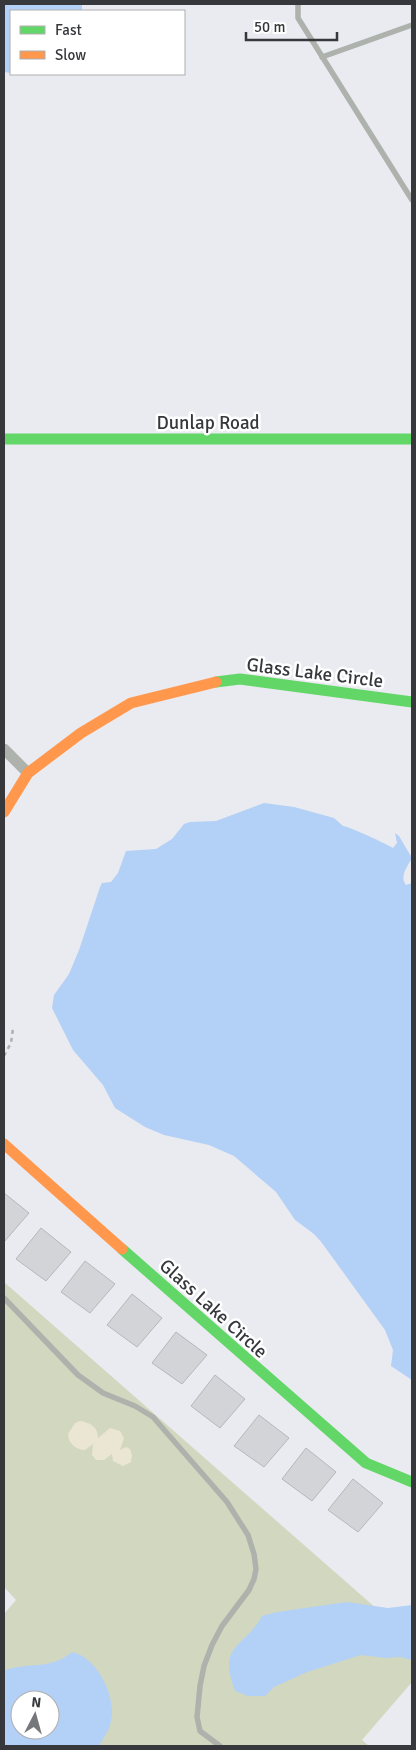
<svg xmlns="http://www.w3.org/2000/svg" width="416" height="1750" font-family="Signika,sans-serif">
<rect width="100%" height="100%" fill="#eaebf1"/>
<path fill="#d2d8bf" fill-rule="evenodd" d="M4,1282L393,1623L412,1645V1682L362,1740L369,1746H4V1614L16,1600L4,1587ZM20,1700H50V1730H20Z"/>
<path fill="#ebe6d4" d="M80,1421C91,1423 98,1427 98,1438L110,1428L120,1431L124,1438L120,1450L126,1447L130,1449L132,1455L131,1462L123,1466L113,1461L112,1454L104,1460H96L92,1455L93,1444L85,1450C76,1450 68,1443 68,1434L75,1423Z"/>
<g fill="#b3d0f6" fill-rule="evenodd">
<polygon points="4,4 82,4 82,11 11,11 11,73 4,72"/>
<path d="M264,803L294,807L334,818L343,826C348,826 387,844 393,848L397,843L395,833L399,836L412,858C408,866 399,876 406,885L412,883V1380L391,1366L393,1350L385,1330L322,1243L314,1234L295,1220L276,1192L234,1156L209,1145L164,1135L145,1127L115,1108L103,1085L73,1050L52,1008L54,995L69,974L79,950L100,887L102,883L111,882L118,873L126,851L156,849L172,839L184,824L190,822L216,821Z"/>
<path d="M347,1602L388,1608L412,1605V1660L400,1657L386,1658L361,1655L307,1672L274,1687L265,1696H248L235,1691C217,1643 244,1649 262,1616L277,1612Z"/>
<path d="M72,1652C98,1657 119,1701 110,1725C108,1733 102,1739 99,1746H4V1671C28,1661 50,1671 72,1652ZM20,1700H50V1730H20Z"/>
</g>
<g fill="#d3d4d8" stroke="#b6b7bb">
<polygon points="4,1193 29,1213 4,1242"/>
<polygon points="41,1228 71,1252 46,1281 16,1259"/>
<polygon points="85,1261 115,1284 90,1313 61,1292"/>
<polygon points="132,1294 162,1318 137,1347 107,1325"/>
<polygon points="176,1332 207,1355 182,1384 152,1363"/>
<polygon points="215,1375 245,1399 220,1428 191,1406"/>
<polygon points="259,1415 289,1438 264,1467 234,1446"/>
<polygon points="306,1448 336,1472 312,1501 282,1479"/>
<polygon points="353,1479 383,1503 358,1532 328,1510"/>
</g>
<g fill="none" stroke-linecap="round" stroke-linejoin="round">
<polyline stroke="#adb1ae" stroke-width="2.5" stroke-dasharray="4 4" stroke-linecap="butt" points="4,1056 11,1043 13,1028"/>
<g stroke="#adb3ac" stroke-width="5.5">
<polyline points="298,4 298,18 412,200"/>
<polyline points="322,57 412,25"/>
<polyline points="4,1298 78,1375 103,1393 135,1406 153,1417 227,1502 248,1535 254,1554 256,1569 254,1579 249,1590 222,1626 212,1645 204,1666 200,1686 197,1717 200,1731 220,1746"/>
</g>
<polyline stroke="#adb3ac" stroke-width="11" points="4,749 28,773"/>
<g stroke="#63d668" stroke-width="11">
<polyline points="4,439 412,439"/>
<polyline points="216,682 240,679 412,702"/>
<polyline points="122,1249 366,1463 412,1482"/>
</g>
<g stroke="#ff974d" stroke-width="11">
<polyline points="4,812 28,773 81,733 131,703 216,682"/>
<polyline points="4,1144 122,1249"/>
</g>
</g>
<g text-anchor="middle" stroke-width="5" stroke-linejoin="round" paint-order="stroke">
<g font-size="19" fill="#37383c" stroke="#fff">
<text x="208" y="429">Dunlap Road</text>
<text transform="translate(315 672) rotate(7)" y="7">Glass Lake Circle</text>
<text transform="translate(214 1308) rotate(42)" y="7">Glass Lake Circle</text>
</g>
</g>
<rect width="416" height="1750" fill="none" stroke="#37383c" stroke-width="10"/>
<rect x="10" y="10" width="175" height="65" fill="#ffffff" stroke="#afafb1"/>
<rect x="20" y="26" width="25" height="8" fill="#63d668" stroke="#afafb1"/>
<text x="55" y="35" font-size="15" fill="#37383c">Fast</text>
<rect x="20" y="51" width="25" height="8" fill="#ff974d" stroke="#afafb1"/>
<text x="55" y="60" font-size="15" fill="#37383c">Slow</text>
<g transform="translate(35 1715) rotate(6)"><circle r="24" fill="#ffffff" stroke="#afafb1"/>
<path d="M0-4L9 19L0 12L-9 19Z" fill="#76777b"/>
<text y="-8" font-size="14" font-weight="bold" text-anchor="middle" fill="#37383c">N</text>
</g>
<path d="M246 32v8h91v-8" fill="none" stroke="#37383c" stroke-width="2.5"/>
<text x="254" y="32" font-size="15" fill="#37383c" stroke="#ffffff" stroke-width="4" paint-order="stroke">50 m</text>
</svg>
